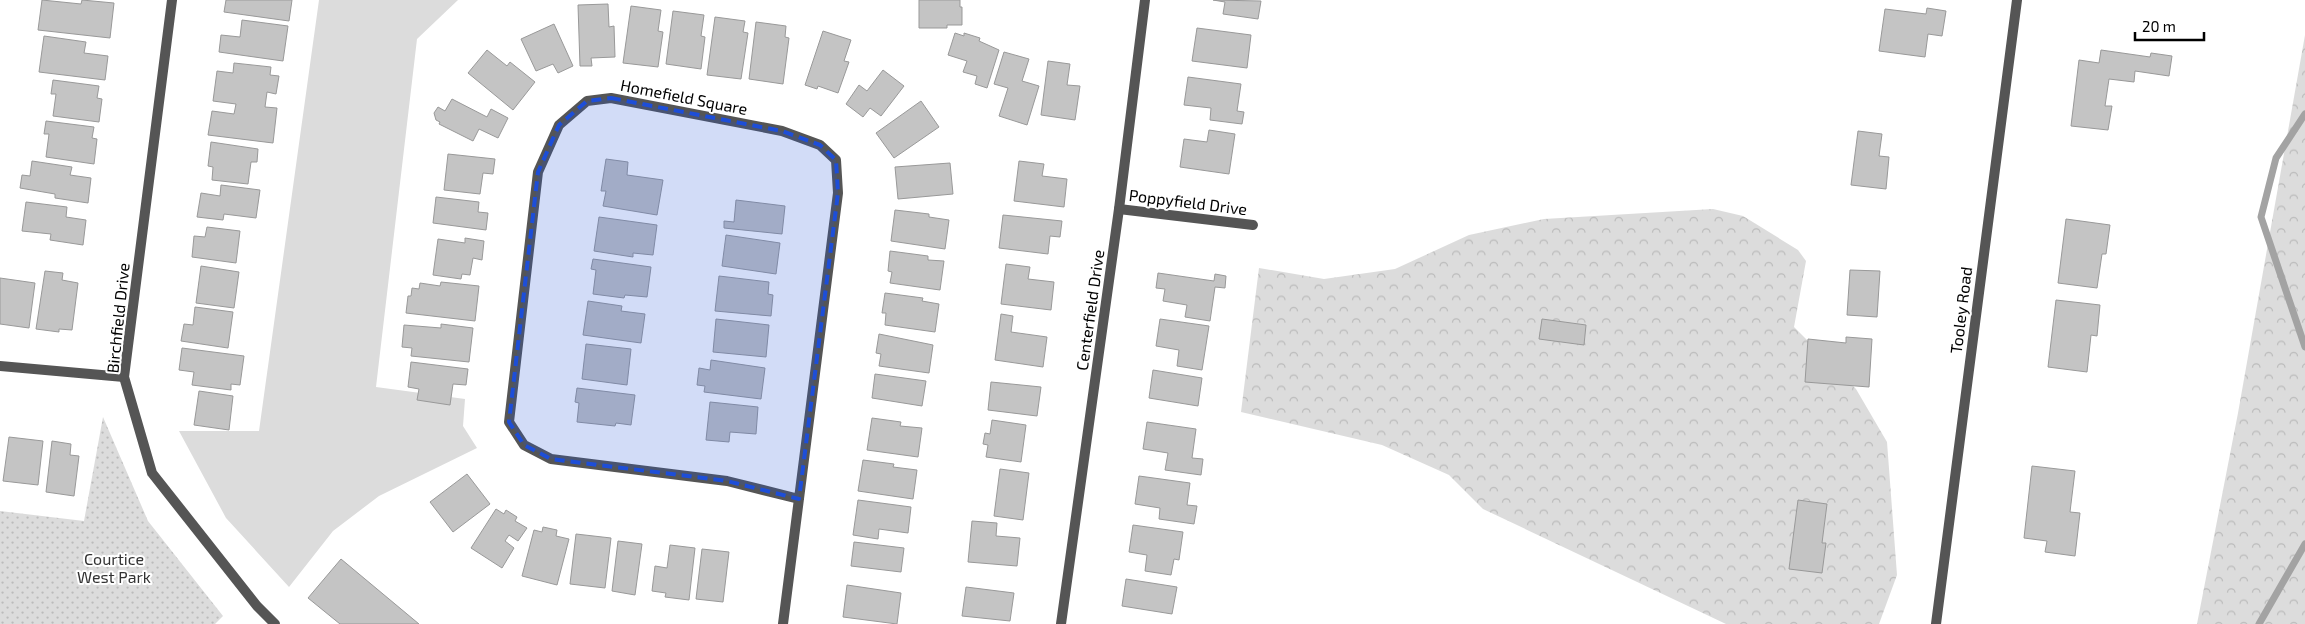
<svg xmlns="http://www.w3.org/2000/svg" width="2305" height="624" font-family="'Exo 2',sans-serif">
<defs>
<pattern id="forest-crowns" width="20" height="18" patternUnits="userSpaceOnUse" patternTransform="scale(1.25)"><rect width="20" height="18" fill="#dcdcdc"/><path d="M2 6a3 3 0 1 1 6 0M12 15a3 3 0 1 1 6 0" fill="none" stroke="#bbb"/></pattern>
<pattern id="park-dots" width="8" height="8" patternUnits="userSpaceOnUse" patternTransform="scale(1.25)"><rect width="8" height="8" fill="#dcdcdc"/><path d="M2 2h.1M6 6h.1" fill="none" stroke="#bbb" stroke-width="1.8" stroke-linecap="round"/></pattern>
</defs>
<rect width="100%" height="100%" fill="#fff"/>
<polygon fill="#dcdcdc" points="319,0 458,0 417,39 376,387 465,399 463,426 477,448 379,496 333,531 289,587 226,518 179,431 259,431"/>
<g fill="url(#forest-crowns)">
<polygon points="2305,35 2305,624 2197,624 2238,413"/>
<polygon points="1713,209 1743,216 1798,250 1806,261 1794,327 1856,389 1887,442 1897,575 1879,624 1726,624 1483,509 1449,475 1382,445 1241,412 1259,268 1324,279 1395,269 1469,235 1544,219"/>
</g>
<polygon fill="url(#park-dots)" points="103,417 148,521 223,616 215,624 0,624 0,511 84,521"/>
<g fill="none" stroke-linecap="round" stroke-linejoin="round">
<g stroke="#a3a3a3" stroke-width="7">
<polyline points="2305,114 2276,158 2261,217 2305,347"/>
<polyline points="2259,624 2305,544"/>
</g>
</g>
<g fill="#c4c4c4" stroke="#999">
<polygon points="42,0 81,4 82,0 114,3 110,38 38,30"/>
<polygon points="226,0 292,0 289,21 224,12"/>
<polygon points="919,0 960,0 960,7 962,7 962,25 947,25 947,28 919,28"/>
<polygon points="1213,0 1261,1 1258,19 1223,14 1225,2"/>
<polygon points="608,4 609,27 614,26 615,57 591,58 592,66 580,66 578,5"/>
<polygon points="631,6 661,10 658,31 663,32 658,67 623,63"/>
<polygon points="1927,8 1946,11 1942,36 1928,34 1925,57 1879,51 1885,9 1926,14"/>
<polygon points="673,11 704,15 701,36 705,37 701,69 666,64"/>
<polygon points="715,17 745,21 743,32 748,33 741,79 707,75"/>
<polygon points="242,20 288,26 283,61 219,52 221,35 240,37"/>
<polygon points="756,22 786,26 785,37 789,38 783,84 749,79"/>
<polygon points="554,24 573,66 558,73 553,64 536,71 521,39"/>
<polygon points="1197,28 1251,35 1247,68 1192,61"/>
<polygon points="823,31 851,40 844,61 849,62 838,93 818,86 817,89 805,85"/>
<polygon points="955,33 964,36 964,33 980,38 979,41 999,50 987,88 975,84 977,76 963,72 967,61 948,55"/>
<polygon points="44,36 86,42 84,53 108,56 105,80 39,72"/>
<polygon points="487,50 507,66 510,62 535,82 513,110 468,73"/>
<polygon points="2101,50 2150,57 2151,53 2172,56 2169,76 2135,71 2134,82 2109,79 2105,106 2112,106 2108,130 2071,126 2079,60 2099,63"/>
<polygon points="1004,52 1029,59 1022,81 1039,86 1027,125 999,116 1008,88 994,84"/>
<polygon points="1048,61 1070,64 1067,85 1080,86 1075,120 1041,115"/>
<polygon points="234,63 271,67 270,75 279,76 276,94 267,92 265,107 277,108 273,143 208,135 212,111 234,114 236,104 213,101 217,71 233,73"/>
<polygon points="883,70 904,86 881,116 870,108 863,117 846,104 859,85 867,91"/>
<polygon points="1188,77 1241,84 1237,111 1244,112 1242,124 1210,120 1211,108 1184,105"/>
<polygon points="53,80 99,86 97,98 102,99 99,122 53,116 56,94 51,94"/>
<polygon points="452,99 487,117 491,109 508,118 498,138 479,129 473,141 439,124 440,122 436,120 434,113 438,107 445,111"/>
<polygon points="921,101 939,127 894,158 876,133"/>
<polygon points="46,121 94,127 92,138 97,139 94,164 46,157 49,134 44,134"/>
<polygon points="1209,130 1235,134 1229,174 1180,167 1184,139 1207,142"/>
<polygon points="1858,131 1882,134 1879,156 1889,157 1886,189 1851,185"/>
<polygon points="211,142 258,149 257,162 251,162 248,184 212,180 213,167 208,166"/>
<polygon points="448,154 495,159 493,174 483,173 480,194 444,190"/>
<polygon points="606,159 628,162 627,175 663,180 657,215 603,206 606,191 601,191"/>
<polygon points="32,161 72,167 70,175 91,178 88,203 55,198 55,194 20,188 22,175 30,176"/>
<polygon points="1019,161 1044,164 1042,176 1067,179 1064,207 1014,201"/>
<polygon points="950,163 953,194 898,199 895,167"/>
<polygon points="221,185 260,190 256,218 224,214 223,220 197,217 201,193 220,196"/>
<polygon points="436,197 479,202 478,212 488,213 486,230 433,223"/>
<polygon points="736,200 785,206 782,234 724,228 724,221 734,222"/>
<polygon points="26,202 67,207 66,217 86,220 83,245 50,240 51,234 22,231"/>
<polygon points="895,210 929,214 929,217 949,220 945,249 891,241"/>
<polygon points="1003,215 1062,221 1060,237 1050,236 1048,254 999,248"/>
<polygon points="599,217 657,225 653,255 633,253 633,257 594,251"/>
<polygon points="2066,219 2110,225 2106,254 2102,254 2097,288 2058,283"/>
<polygon points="207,227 240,231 236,263 192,257 194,236 205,237"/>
<polygon points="726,235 780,243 776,274 722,266"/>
<polygon points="465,238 484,241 482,260 473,258 470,275 462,274 461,279 433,275 438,239 465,243"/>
<polygon points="890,251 928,256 928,260 944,261 940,290 890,283 892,272 888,271"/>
<polygon points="593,259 651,267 647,297 625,295 624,298 593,294 596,270 591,269"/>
<polygon points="1006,264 1030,267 1028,279 1054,282 1051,310 1001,304"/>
<polygon points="201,266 239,272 234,308 196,303"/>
<polygon points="1850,270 1880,271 1877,317 1847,315"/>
<polygon points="45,271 63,273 62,280 78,283 72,330 59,329 59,332 36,329"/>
<polygon points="1158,273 1214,281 1215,274 1226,276 1225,288 1215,287 1210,321 1185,317 1187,305 1163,301 1165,289 1156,288"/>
<polygon points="719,276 769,282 768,294 773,295 771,316 715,311"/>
<polygon points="0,278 35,283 29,328 0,324"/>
<polygon points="441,282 479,286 475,321 406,313 408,296 411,296 412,288 419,289 420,283 440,286"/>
<polygon points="885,293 923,298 922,301 939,304 935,332 885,325 886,313 882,313"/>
<polygon points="2056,300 2100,305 2097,336 2091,335 2087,372 2048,367"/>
<polygon points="588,301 622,306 621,311 645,314 641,343 583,335"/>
<polygon points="195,307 233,312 228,348 181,341 184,324 193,325"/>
<polygon points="1001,314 1013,316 1011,332 1047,337 1043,367 995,360"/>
<polygon points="716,319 769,325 766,357 713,352"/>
<polygon points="1160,319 1209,326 1202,370 1177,366 1179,350 1156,346"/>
<polygon points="1542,319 1586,325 1584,345 1539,339"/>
<polygon points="441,324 473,328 469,362 411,356 412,348 402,347 404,325 441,328"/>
<polygon points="879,334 933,345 929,373 879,366 881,354 876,353"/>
<polygon points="1846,337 1872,339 1869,387 1805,382 1808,339 1846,343"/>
<polygon points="586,344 631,349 627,385 582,379"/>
<polygon points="182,348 244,356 240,385 231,384 231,390 192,385 194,372 179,370"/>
<polygon points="711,360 765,368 761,399 704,392 705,386 697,385 699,368 710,370"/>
<polygon points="411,362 468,369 466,385 453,384 450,405 417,400 419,389 408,387"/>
<polygon points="1153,370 1202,378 1198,406 1149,398"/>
<polygon points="875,374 926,381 922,406 872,398"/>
<polygon points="991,382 1041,387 1037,416 988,410"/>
<polygon points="577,388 635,395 631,425 616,423 615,426 577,422 579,403 575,402"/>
<polygon points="199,391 233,396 229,430 194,425"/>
<polygon points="710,402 758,407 756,434 730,432 729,442 706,440"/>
<polygon points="872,418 901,422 900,426 922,428 918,457 867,450"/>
<polygon points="992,420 1026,425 1021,462 986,457 988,445 983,444 985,433 990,434"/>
<polygon points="1147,422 1196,429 1192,458 1203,459 1201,475 1165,470 1168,453 1143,449"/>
<polygon points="9,437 43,441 38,485 3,481"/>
<polygon points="52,441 71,444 70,455 79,456 74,496 46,492"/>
<polygon points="863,460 894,464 893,467 917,470 913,499 858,491"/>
<polygon points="2032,466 2075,471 2070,512 2080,513 2075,556 2045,552 2047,541 2024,538"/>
<polygon points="1000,469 1029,473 1023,520 994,516"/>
<polygon points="467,474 490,504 453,532 430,502"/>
<polygon points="1139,476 1190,483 1187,505 1197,506 1194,524 1159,519 1160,508 1135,504"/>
<polygon points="858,500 911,507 908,533 879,529 878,539 853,535"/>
<polygon points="1798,500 1827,504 1822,543 1826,543 1822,573 1789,569"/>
<polygon points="496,509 504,514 506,510 517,517 515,521 527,528 518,541 509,535 505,541 514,548 502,568 471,548"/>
<polygon points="972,521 997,523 996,536 1020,538 1017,566 968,562"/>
<polygon points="1133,525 1183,532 1179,560 1174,559 1171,575 1145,571 1147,555 1129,552"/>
<polygon points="543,527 557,530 556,536 569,539 557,585 522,576 534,530 542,532"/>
<polygon points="576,534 611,538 605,588 570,584"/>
<polygon points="618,541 642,544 635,595 612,591"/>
<polygon points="854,542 904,548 901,572 851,566"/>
<polygon points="670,545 695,548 689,600 665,597 666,593 652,591 655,566 667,568"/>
<polygon points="702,549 729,552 723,602 696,599"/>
<polygon points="341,559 419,624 340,624 308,598"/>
<polygon points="1126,579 1177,587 1172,614 1122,606"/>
<polygon points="847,585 901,593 897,624 843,617"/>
<polygon points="966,587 1014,593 1010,621 962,616"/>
</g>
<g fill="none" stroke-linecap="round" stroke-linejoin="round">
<g stroke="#555" stroke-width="10">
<polyline points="172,0 124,377 152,473 257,606 275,624"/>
<polyline points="1119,209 1253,225"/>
<polyline points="0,366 124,377"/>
<polyline points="783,624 838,193 836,160 820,145 782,131 611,98 587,101 559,125 538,172 509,422 524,445 551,459 727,481 799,499"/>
<polyline points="1061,624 1119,209 1145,0"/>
<polyline points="1936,624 2017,0"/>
</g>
</g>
<path fill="#1d4ed8" fill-opacity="0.2" stroke="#1d4ed8" stroke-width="4" stroke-dasharray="10 6" stroke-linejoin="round" d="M611,98L782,131L820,145L836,160L838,193L799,499L727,481L551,459L524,445L509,422L538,172L559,125L587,101Z"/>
<g text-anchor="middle" stroke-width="4" stroke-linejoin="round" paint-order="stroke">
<g font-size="16" fill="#000" stroke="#fff">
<text transform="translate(684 97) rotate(11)" y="6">Homefield Square</text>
<text transform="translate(1188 202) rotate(7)" y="6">Poppyfield Drive</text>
<text transform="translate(1090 310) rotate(-82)" y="6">Centerfield Drive</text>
<text transform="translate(1961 310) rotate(-83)" y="6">Tooley Road</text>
<text transform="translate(118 318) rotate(-84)" y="6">Birchfield Drive</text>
</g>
<g font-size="16" fill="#333" stroke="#fff">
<text x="114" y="565">Courtice<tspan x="114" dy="18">West Park</tspan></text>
</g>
</g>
<path d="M2135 32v8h69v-8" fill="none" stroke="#000000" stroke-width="2.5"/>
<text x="2142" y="32" font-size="15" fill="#000000" stroke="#ffffff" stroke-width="4" paint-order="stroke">20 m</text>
</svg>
